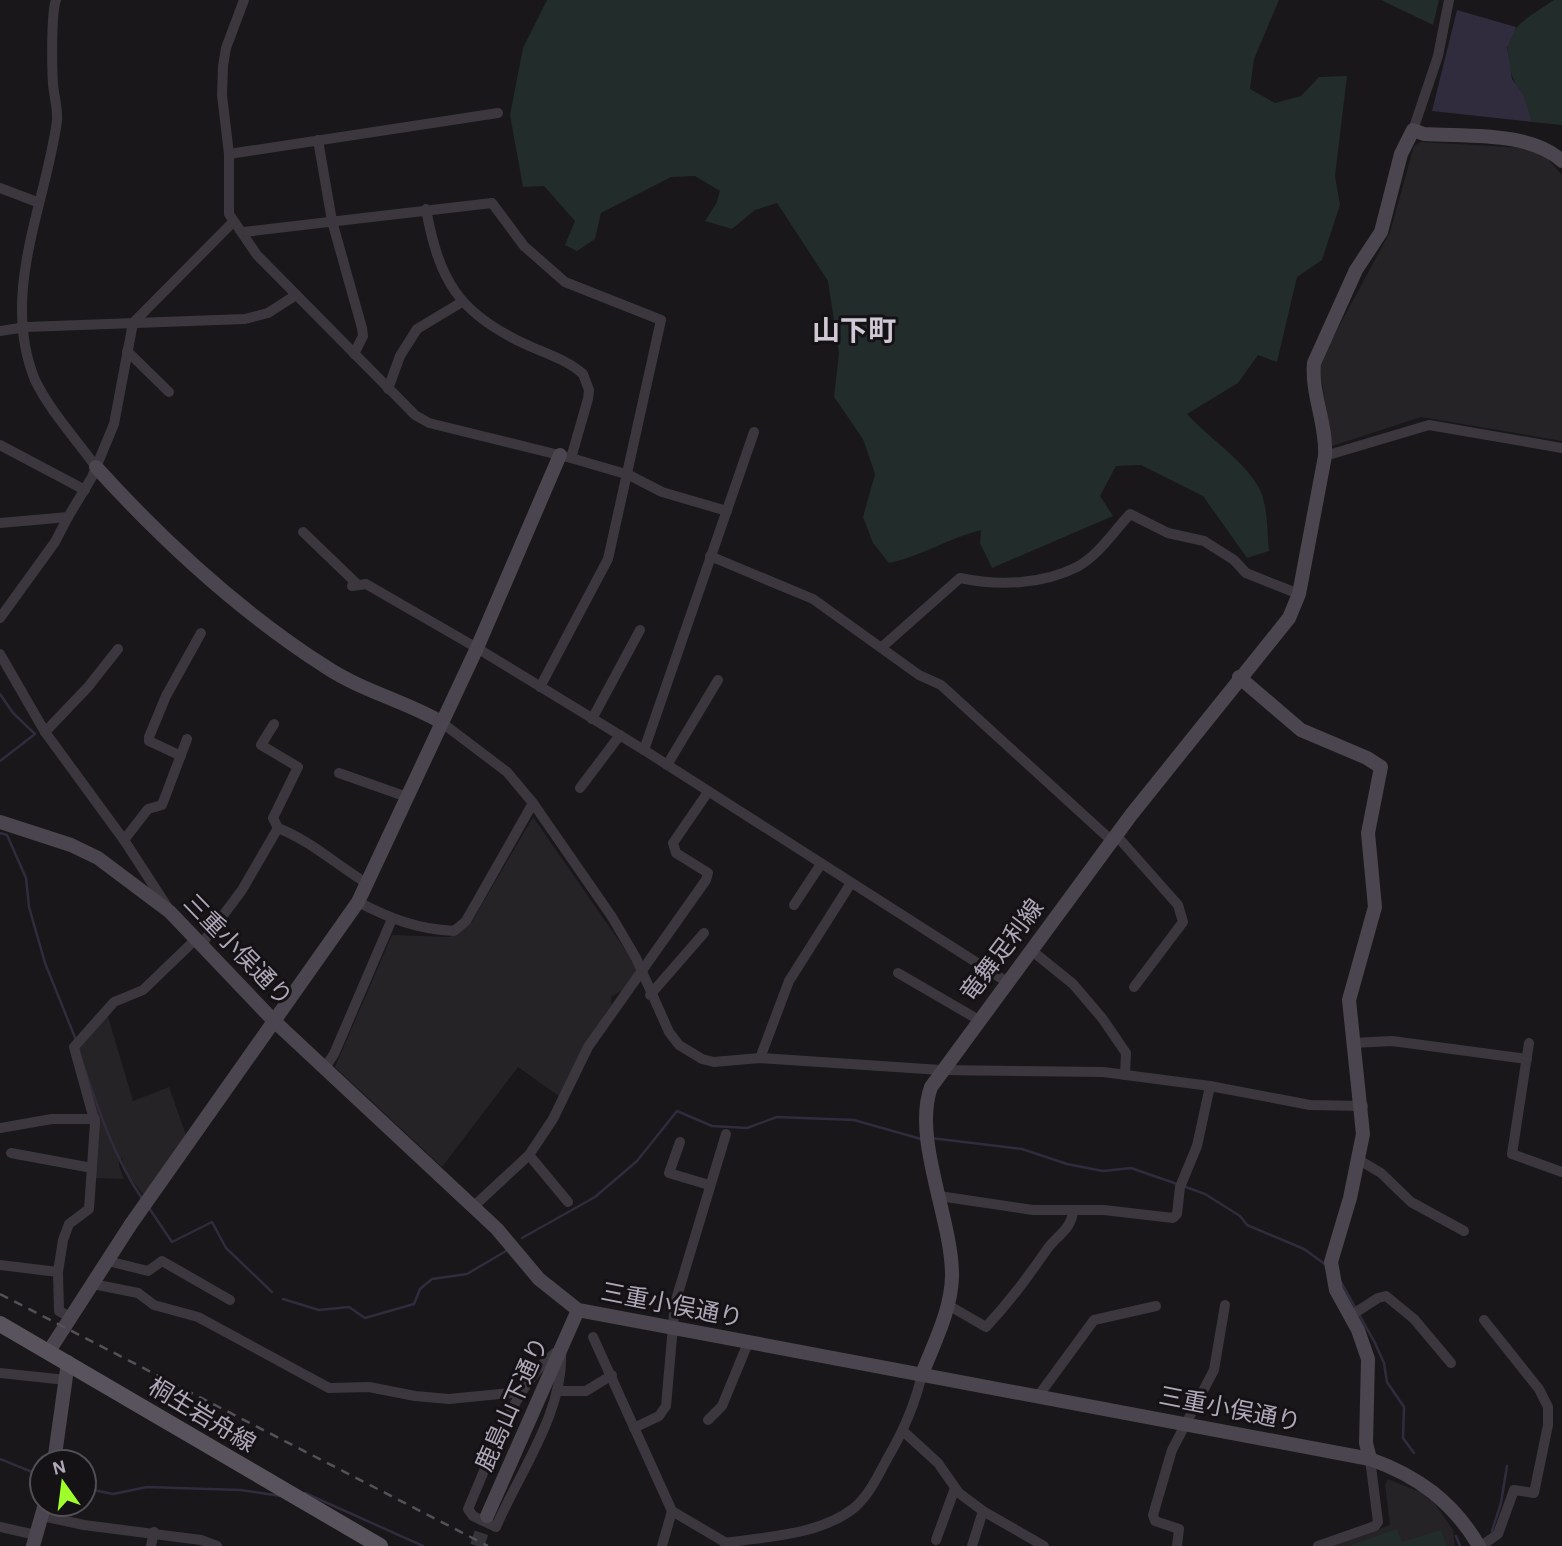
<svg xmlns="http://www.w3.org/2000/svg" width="1562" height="1546" font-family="'Alegreya Sans','Noto Sans JP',sans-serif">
<rect width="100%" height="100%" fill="#191719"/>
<g fill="#252326">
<polygon points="1421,142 1527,148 1547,158 1562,175 1562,441 1421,417 1332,446 1319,363 1390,232 1414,146"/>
<polygon points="533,817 633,961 636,971 626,988 611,997 611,1005 585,1045 560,1097 518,1067 442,1167 335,1067 392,935 450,937 471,923"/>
<polygon points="107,1013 133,1101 169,1087 186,1135 144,1196 125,1170 122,1158 119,1159 119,1166 124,1179 94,1178 97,1114 77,1048"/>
<polygon points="1388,1479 1420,1492 1435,1504 1453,1530 1455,1546 1331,1546 1390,1525 1385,1485"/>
</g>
<g fill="#222c2b">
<path d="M547,0H1279L1254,59L1250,89L1275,103L1301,96L1319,77L1347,76L1335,176L1340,205L1322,260L1297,277L1277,362L1258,355L1238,383L1187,414C1209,438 1241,458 1258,486C1268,503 1267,531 1269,551L1247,558L1203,496L1141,465L1116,466L1100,496L1113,516L992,568L980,543L981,530C949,538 922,556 889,563L873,543L863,517L875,474L863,439L834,397L839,353L828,281L777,203L755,210L732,229L705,221L717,202L720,191L695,176L671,177L601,213L595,239L577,251L565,245L575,221L544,186L523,187L510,115L523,48Z"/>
<polygon points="1381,0 1439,0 1433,25"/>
<path d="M1554,0H1562V125L1532,122C1523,95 1491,52 1518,26C1528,16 1542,8 1554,0Z"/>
<polygon points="1397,1529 1402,1542 1441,1530 1447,1546 1348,1546"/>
</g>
<polygon fill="#302c3e" points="1457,10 1516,27 1507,48 1512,79 1523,95 1532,122 1432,111"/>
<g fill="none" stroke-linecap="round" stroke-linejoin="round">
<g stroke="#302c3e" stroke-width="2.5">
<polyline points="0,694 13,713 35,734 0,761"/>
<polyline points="0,833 7,835 26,878 29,907 45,963 76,1040"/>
<path d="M84,1067C100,1114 115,1159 143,1200"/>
<polyline points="931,1138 1022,1149 1067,1164 1103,1171 1131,1168 1177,1184"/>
<polyline points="1183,1186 1205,1194 1240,1216 1247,1225 1304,1249 1326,1265"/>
<polyline points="149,1208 172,1242 212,1222 226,1248 272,1292"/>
<polyline points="522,1238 595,1197 637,1161 677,1111 712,1126 747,1128 777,1117 854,1120 921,1139"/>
<polyline points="1341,1282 1375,1343 1384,1363 1387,1382 1404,1407 1403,1438 1414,1453"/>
<polyline points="283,1299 319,1310 349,1307 365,1318 414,1304 420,1289 432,1279 467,1274 506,1251"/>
<polyline points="0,1459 42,1476"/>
<polyline points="84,1488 113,1494 147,1487 240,1490 281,1496"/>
<polyline points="305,1493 423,1546"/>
<polyline points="1492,1531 1501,1503 1507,1466"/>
<polyline points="1456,1536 1460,1546"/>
</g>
<polyline stroke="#373439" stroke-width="14" stroke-dasharray="14 7" stroke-linecap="butt" points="477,1546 487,1516"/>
<g stroke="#3c373e" stroke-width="10">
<path d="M56,0C51,13 52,68 53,84C54,96 58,109 57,121C45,207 0,294 35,380C50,411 76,439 96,467"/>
<polyline points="244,0 226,48 223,66 222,95 229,154 229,214 257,255 415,415 429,423 571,458 629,475 662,492 727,511"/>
<polyline points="1413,130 1438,56 1449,0"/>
<polyline points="318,140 332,221 362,328 363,336 354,354"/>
<polyline points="229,154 498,113"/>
<polyline points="0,188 37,202"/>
<path d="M426,209C439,280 458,313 525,344C544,353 568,360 583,374L589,390L588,399L571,458"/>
<polyline points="244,232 492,203 524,246 565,282 661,320 608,559 540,687"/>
<polyline points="0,331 26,327 245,319 268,313 296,295"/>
<polyline points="127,351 169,392"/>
<polyline points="388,389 400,356 417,329 462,302"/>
<polyline points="0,445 85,490"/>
<polyline points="1325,456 1429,425 1562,448"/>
<polyline points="0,523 68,517 92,477 114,424 133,323 233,222"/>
<polyline points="303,532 356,583"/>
<polyline points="710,556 813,599 919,675 941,685 1112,841"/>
<polyline points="352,586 366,584 477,648 644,750 1007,982"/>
<polyline points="0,618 55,542 68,517"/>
<path d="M882,647L960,578C998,586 1041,585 1077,567C1098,556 1114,531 1130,514L1168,533L1204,541L1234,560L1246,573L1299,594"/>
<polyline points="0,654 45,732 124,840 170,911"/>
<polyline points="592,719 640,630"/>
<polyline points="441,722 507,772 533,803 612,917 636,958 669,1032 679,1045 702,1059 714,1062 760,1058 941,1070 1103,1072 1210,1086 1310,1105 1363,1106"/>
<polyline points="274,724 261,745 298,767 273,818 278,828"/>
<polyline points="45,732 88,687 118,649"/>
<polyline points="644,750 754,432"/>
<polyline points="181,756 149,741 149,737 166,696 201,633"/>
<polyline points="667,765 718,680"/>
<polyline points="339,773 407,797"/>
<polyline points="580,788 620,735"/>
<polyline points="1116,835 1178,905 1183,922 1134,987"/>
<polyline points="124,840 148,809 162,805 187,739"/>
<path d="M358,902C391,919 417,929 454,931L466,921L533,803"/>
<polyline points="794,905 821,864"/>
<path d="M201,945L242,890L278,828C311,841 338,866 368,884"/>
<polyline points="1031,950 1073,984 1102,1018 1126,1053 1125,1075"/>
<polyline points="898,973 979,1020"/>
<polyline points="650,995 704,933"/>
<polyline points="1353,1043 1392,1041 1527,1059"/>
<polyline points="1529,1043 1512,1154 1562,1172"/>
<polyline points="760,1058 789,981 851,883"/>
<polyline points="324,1069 334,1054 392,919"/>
<polyline points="0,1128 52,1119 95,1119"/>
<polyline points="680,1142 669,1173 709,1185"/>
<polyline points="11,1153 92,1168"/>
<polyline points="529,1155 568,1202"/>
<polyline points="1359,1160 1381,1173 1411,1202 1464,1231"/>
<polyline points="939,1196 1033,1210 1104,1210 1173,1218 1177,1214 1180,1187 1197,1146 1210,1086"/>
<polyline points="473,1207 529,1155 553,1119 588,1047 706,880 708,873 676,853 673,843 708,792"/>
<polyline points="108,1261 148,1271 162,1261 230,1300"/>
<polyline points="0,1265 58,1272"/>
<polyline points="93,1284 138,1293 154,1305 198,1317 329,1388 369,1387 415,1396 449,1399 521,1392"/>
<path d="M948,1305L986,1327C1011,1300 1027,1278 1048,1248C1058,1235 1071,1229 1073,1212"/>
<polyline points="1350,1316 1378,1298 1386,1296 1414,1319 1451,1363"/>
<polyline points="70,1317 59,1311 58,1272 63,1240 69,1224 89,1209 95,1123 74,1047 114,1002 143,990 196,939"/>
<polyline points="593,1337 672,1511 728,1544"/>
<path d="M561,1349C565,1411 520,1471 496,1527L473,1516L468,1509C489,1462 517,1375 561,1349Z"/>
<polyline points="0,1373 66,1380"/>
<polyline points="560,1391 586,1391 612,1375"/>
<polyline points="1039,1395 1094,1320 1156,1306"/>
<polyline points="708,1420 722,1406 748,1343"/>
<polyline points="634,1428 659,1416 666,1406 675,1303 726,1134"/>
<polyline points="903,1431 938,1463 959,1493 983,1511 1044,1546"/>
<polyline points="42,1516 84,1525 201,1540 217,1546"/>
<polyline points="0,1527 36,1535"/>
<polyline points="936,1540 955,1488"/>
<path d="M725,1543C767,1536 818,1536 854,1508C869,1495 878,1476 887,1459C903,1432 915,1405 922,1374"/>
<polyline points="151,1546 154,1532"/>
<polyline points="662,1546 672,1511"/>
<polyline points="972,1546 983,1511"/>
<polyline points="1177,1546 1179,1529 1155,1521 1153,1515 1172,1450 1214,1370 1225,1305"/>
<polyline points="1318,1546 1375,1526 1378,1522 1370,1459"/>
<polyline points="1481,1546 1498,1534 1514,1490 1534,1493 1548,1425 1548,1407 1539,1389 1484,1320"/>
</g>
<g stroke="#4a454e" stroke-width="14">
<path d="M96,467C164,542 240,612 326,667C362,691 405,701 441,722"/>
<polyline points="1239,677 1301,730 1367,758 1381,767 1368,833 1375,907 1349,1000 1363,1134 1350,1198 1331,1262 1336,1290 1358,1330 1368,1359 1366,1443 1370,1459"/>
<path d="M0,822L71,845L98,858L170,912L273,1020L497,1229L539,1279L578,1310L1370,1459C1418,1476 1453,1502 1479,1546"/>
<polyline points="49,1351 131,1224 358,902 477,648 560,455"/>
<path d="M922,1374C934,1343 951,1311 952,1277C953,1221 912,1139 931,1087L1131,815L1289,618L1299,594L1325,456C1327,424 1311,394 1314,363L1356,270L1381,232L1401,154L1413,130L1424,134C1466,137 1530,131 1562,161"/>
<polyline points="54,1462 68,1362"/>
<polyline points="487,1516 578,1310"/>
<polyline points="33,1546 45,1504"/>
</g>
<polyline stroke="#59535d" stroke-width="16" points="0,1324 380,1546"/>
<polyline stroke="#555059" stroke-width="2.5" stroke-dasharray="9 7" stroke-linecap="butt" points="0,1294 488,1546"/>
</g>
<g text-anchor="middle" stroke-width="6" stroke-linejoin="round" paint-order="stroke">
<g font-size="24" fill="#b0a8ba" stroke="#141214">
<text transform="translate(238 950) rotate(46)" y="8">三重小俣通り</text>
<text transform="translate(1002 950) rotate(-53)" y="8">竜舞足利線</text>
<text transform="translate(672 1305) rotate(11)" y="8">三重小俣通り</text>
<text transform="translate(512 1404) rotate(-66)" y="8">鹿島山下通り</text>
<text transform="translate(1230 1409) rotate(11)" y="8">三重小俣通り</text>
<text transform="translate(202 1415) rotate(31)" y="8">桐生岩舟線</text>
</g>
<g font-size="28" font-weight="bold" fill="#d0c9d5" stroke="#141214">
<text x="854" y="340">山下町</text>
</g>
</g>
<g transform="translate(63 1483) rotate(346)"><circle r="33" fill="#141214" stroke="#524e56" stroke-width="2"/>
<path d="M0-5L12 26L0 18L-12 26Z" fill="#9ffd2b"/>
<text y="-10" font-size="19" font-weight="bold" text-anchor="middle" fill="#b0a8ba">N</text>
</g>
</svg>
